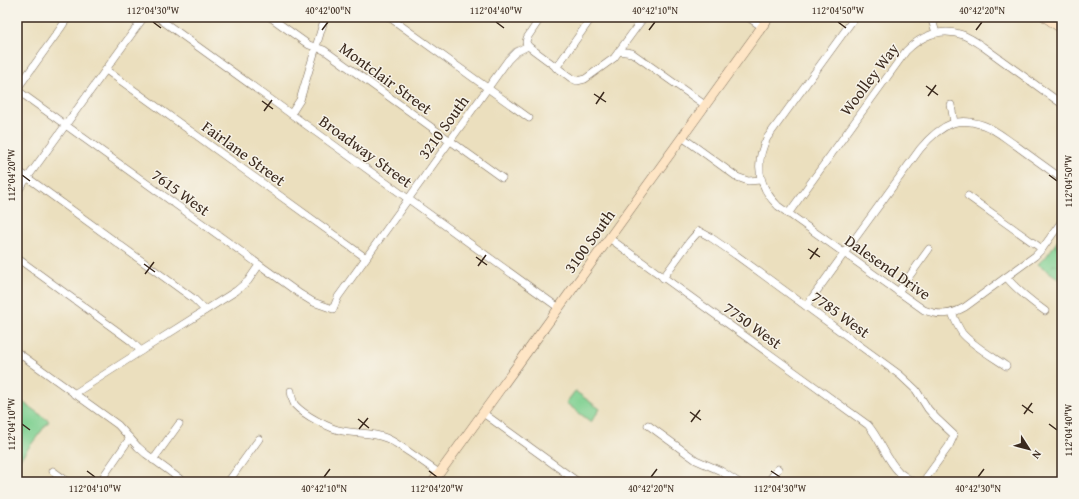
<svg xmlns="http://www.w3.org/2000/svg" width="1079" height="499" font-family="'Gentium Book Plus',serif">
<defs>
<pattern id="park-crowns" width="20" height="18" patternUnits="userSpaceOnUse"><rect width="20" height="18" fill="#7fd091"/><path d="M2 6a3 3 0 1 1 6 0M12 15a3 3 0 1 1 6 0" fill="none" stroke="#69a976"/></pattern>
</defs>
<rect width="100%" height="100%" fill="#f7f3e8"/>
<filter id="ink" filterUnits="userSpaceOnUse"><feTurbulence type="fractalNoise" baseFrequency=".025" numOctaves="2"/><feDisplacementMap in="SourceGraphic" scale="8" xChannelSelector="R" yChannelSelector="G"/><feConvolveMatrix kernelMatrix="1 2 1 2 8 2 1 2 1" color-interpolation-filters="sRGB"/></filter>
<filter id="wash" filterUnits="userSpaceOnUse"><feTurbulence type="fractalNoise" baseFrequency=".012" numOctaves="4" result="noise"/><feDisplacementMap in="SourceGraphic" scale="16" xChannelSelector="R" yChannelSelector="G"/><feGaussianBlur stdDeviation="0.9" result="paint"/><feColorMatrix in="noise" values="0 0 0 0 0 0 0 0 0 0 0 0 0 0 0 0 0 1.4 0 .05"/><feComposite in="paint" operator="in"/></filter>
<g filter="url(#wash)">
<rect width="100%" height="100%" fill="#ebdfbe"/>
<g fill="#7fd091" stroke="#5d7d58">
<polygon points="575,391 600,409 591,422 566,403"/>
<polygon points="17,398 49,421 17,463"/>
</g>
<polygon fill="url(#park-crowns)" stroke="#5d7d58" points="1062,235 1062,281 1038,264 1048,254"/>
</g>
<g filter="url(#ink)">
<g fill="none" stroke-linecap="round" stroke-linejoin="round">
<defs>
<g id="street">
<polyline points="157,17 559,308"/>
<polyline points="270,17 309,45 324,50 502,178"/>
<polyline points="389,17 529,118"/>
<polyline points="541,17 527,38 526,42 528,46 571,78 577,81 585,79 614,58 644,17"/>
<polyline points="748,17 762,27"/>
<path d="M855,17L767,138C754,164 758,186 778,206L924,310C939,316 951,315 965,307L1035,256L1042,249L1062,221"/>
<polyline points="930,17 933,23 936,33"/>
<polyline points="619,51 632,53 705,105"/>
<polyline points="556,68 592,17"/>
<polyline points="106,70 366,258"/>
<polyline points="17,89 60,29 68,17"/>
<polyline points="17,90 300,294 313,302 333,309 338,297 508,60 516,52 528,46"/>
<polyline points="951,105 954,122"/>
<polyline points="291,114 300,100 325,17"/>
<polyline points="682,137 737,177 748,181 761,180"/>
<polyline points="17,170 194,299 205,310"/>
<polyline points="17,192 144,17"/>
<polyline points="968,196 1042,249"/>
<path d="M788,214L906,51C921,36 941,27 963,35C970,38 976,42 982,46L1062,104"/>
<path d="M609,238L868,425C881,440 886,460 900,473C904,476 909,479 913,482"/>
<polyline points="17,258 131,341 141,351"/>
<polyline points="663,278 690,241 699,231 710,237 736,255 900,375 916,390 928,409 936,418 954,435 949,446 923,482"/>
<path d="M1007,278C1018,291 1031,301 1045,311"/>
<polyline points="898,292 929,249"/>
<path d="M806,306L920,149C929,138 939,128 953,123C962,120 974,122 983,125C995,129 1005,138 1014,144C1030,156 1046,167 1062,179"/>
<path d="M952,313C955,320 958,327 962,333C972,345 993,357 1006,366"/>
<polyline points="17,352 118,425 138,447 146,454 184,482"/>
<path d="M291,391C292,396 292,401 295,405C304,415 330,429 343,431C357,434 372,432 386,438C394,441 401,447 409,452C419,459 429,466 439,473"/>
<polyline points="74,394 141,351 236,291 248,281 259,265"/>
<polyline points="483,413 578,482"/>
<polyline points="648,425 696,460 721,471 738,482"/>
<polyline points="153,460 179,424"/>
<polyline points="53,471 68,482"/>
<polyline points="101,482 105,474 130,438"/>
<polyline points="228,482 259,439"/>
<polyline points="768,482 778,469"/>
</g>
<g id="secondary">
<polyline points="1045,17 1062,29"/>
<polyline points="433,482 769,17"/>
</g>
</defs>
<use href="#street" stroke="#796956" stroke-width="8"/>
<use href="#secondary" stroke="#796956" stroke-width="10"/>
<use href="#street" stroke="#fff" stroke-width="7"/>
<use href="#secondary" stroke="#fee5c5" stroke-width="9"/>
</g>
</g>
<path fill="none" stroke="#3b2a1e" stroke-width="1.5" d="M153,22L161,28M496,22L504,28M838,22L846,28M322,30L328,22M649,30L655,22M976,30L982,22M926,86L938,95M594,94L606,102M928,96L936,85M262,101L273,109M596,104L604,92M264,111L272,100M22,175L30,181M1049,175L1057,181M808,249L820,257M476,257L487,265M810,259L818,248M144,264L155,272M478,266L486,255M145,274L154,262M1022,405L1033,413M690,412L701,420M1024,414L1032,403M358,419L369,428M691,422L700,410M22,424L30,430M1049,424L1057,430M359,429L368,418M87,471L95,477M429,471L437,477M771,471L780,477M324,477L330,469M651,477L657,469M978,477L984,469"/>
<g text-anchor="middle" stroke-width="3" stroke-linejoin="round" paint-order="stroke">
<g font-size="16" fill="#3b2a1e" stroke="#f7f3e8">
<text transform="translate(386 78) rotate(36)" y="6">Montclair Street</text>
<text transform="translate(869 79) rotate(-53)" y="6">Woolley Way</text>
<text transform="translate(443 127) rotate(-54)" y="6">3210 South</text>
<text transform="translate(366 151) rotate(36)" y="6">Broadway Street</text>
<text transform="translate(244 153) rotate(36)" y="6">Fairlane Street</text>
<text transform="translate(181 192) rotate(36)" y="6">7615 West</text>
<text transform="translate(589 241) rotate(-54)" y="6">3100 South</text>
<text transform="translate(888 267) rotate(35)" y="6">Dalesend Drive</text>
<text transform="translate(841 314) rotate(36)" y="6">7785 West</text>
<text transform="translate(753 325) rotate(36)" y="6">7750 West</text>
</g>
</g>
<rect width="1079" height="499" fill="none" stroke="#f7f3e8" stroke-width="44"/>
<g transform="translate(1029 449) rotate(126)" stroke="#f7f3e8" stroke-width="3" paint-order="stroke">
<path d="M0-3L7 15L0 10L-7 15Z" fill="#3b2a1e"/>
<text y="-6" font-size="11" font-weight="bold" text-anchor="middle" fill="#3b2a1e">N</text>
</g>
<rect x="22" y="22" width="1035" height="455" fill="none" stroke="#3b2a1e" stroke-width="1.5"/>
<g font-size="10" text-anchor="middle" fill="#3b2a1e">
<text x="153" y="14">112°04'30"W</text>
<text x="328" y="14">40°42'00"N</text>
<text x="496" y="14">112°04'40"W</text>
<text x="655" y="14">40°42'10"N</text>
<text x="838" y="14">112°04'50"W</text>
<text x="982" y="14">40°42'20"N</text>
<text transform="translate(11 175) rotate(-90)" y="4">112°04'20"W</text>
<text transform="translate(1068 181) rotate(-90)" y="4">112°04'50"W</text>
<text transform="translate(11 424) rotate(-90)" y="4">112°04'10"W</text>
<text transform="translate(1068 430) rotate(-90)" y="4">112°04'40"W</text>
<text x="95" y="492">112°04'10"W</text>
<text x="324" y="492">40°42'10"N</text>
<text x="437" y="492">112°04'20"W</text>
<text x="651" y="492">40°42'20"N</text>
<text x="780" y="492">112°04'30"W</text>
<text x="978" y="492">40°42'30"N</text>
</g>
</svg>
